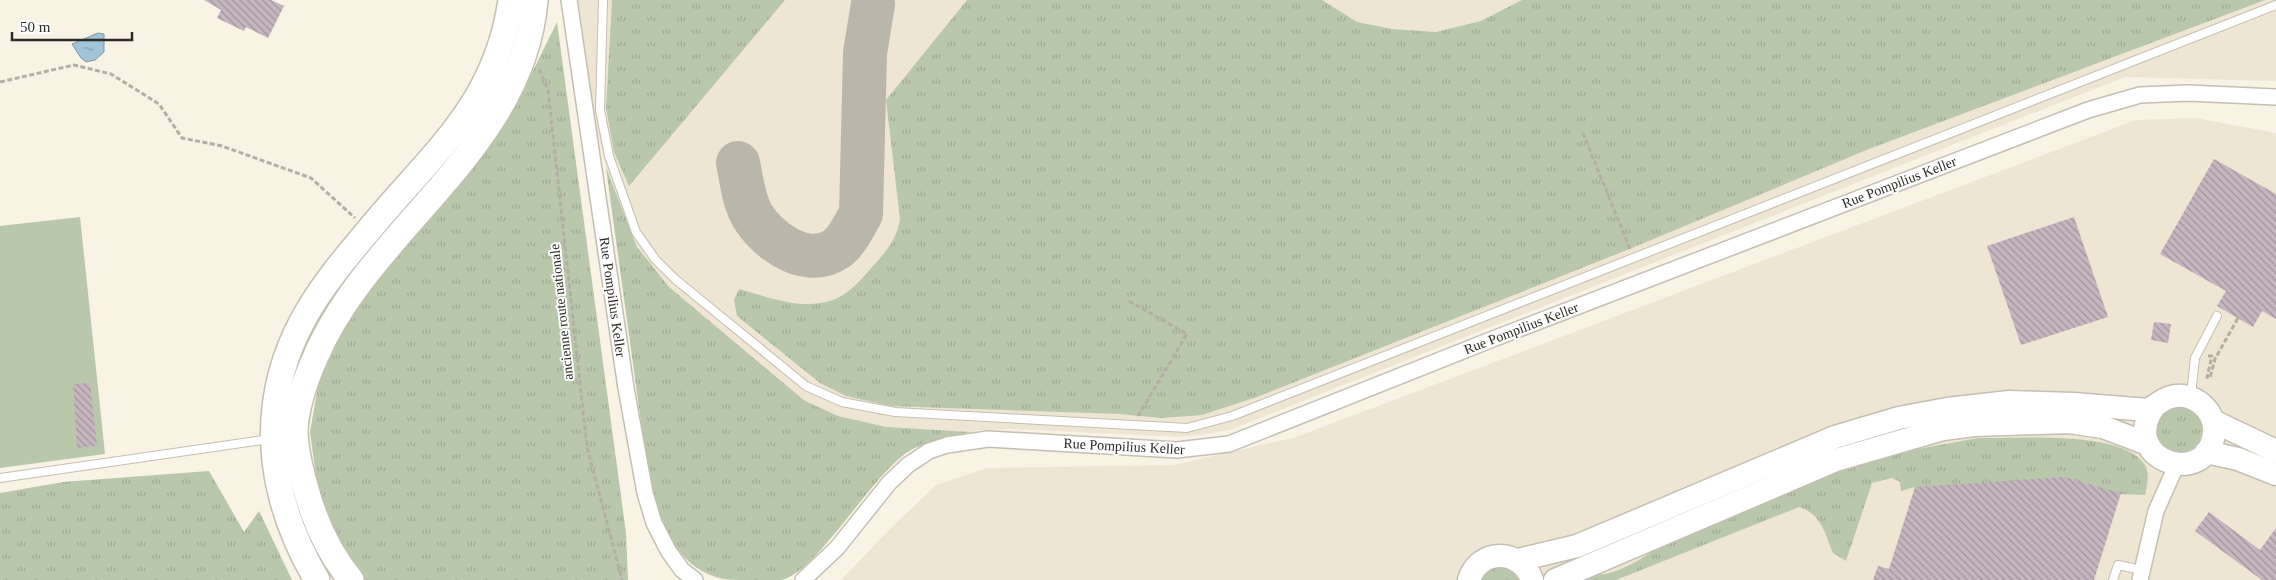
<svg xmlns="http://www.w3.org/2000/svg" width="2276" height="580" font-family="'Times New Roman',serif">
<defs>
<pattern id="grass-tufts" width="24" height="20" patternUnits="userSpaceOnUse" patternTransform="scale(1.25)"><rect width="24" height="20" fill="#b9c7ab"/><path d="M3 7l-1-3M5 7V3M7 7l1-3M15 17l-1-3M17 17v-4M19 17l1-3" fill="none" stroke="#9fab93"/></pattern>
<pattern id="water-ripples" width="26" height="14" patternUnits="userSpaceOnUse" patternTransform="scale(1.25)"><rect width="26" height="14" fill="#a1c4d8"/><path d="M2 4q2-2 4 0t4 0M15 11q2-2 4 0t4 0" fill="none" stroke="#849faf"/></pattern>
<pattern id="building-back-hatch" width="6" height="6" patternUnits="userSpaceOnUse" patternTransform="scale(1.25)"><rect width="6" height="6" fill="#c4b5be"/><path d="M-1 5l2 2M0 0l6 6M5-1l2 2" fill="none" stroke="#a0939a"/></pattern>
</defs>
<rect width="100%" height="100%" fill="#f8f3e4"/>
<g fill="#eee6d2">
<polygon points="576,0 2276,0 2276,81 2125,77 1232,429 1208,434 1182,437 1011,429 978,430 929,442 906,453 879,479 820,550 797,572 782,580 722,580 708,575 684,558 606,168 594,119"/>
<polygon points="2195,118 2276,133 2276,580 841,580 889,530 936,485 987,468 1174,465 1296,437 2136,120"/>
</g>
<g fill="url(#grass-tufts)">
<polygon points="612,0 785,0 629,186 614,152 606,108"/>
<path d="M967,0H1322L1357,22L1392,29L1436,32L1481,21L1522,0H2265L1869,149L1627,250L1257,397L1202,415L1162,418L1120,414L890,406L846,396L820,383L737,316L734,300L739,289C769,297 802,311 833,300C850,294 863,277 874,265C887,250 897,239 900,219L886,100Z"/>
<polygon points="557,22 626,533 628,580 362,580 334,542 317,484 310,432 319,380 346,319 519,99"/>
<path d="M606,168L637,247L669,287L805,401L838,416L886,427L970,432C949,437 924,441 906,453C871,477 815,574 781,580C768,580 752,580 739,580C689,580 670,542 652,502Z"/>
<circle cx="2179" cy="430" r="23"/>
<path d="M1978,438C2017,439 2122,429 2145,465C2150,474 2147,486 2145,495L1915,487L1901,491L1900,482L1892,478L1872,483L1846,561L1833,553C1825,534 1822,514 1799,507L1616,580H1578C1591,573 1600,576 1613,572C1633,565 1651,554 1666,539L1869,458Z"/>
<polygon points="209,471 244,532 259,511 292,580 0,580 0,493 63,482"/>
<polygon points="1499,561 1525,580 1476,580"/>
</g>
<polygon fill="#b9c7ab" points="80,217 105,454 0,468 0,226"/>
<polygon fill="url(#water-ripples)" stroke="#7e96a3" points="98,33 104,34 104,52 95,60 86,62 81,58 72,44"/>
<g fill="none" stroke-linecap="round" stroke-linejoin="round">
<path stroke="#bab6aa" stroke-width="44" d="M738,163C742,181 743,199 752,215C767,241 807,269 836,249C847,242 854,225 861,214L865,53L873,4"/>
</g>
<g fill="url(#building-back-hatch)">
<polygon points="204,0 271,0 284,6 268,38 246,27 244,31 217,18 221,10"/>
<polygon points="2214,159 2276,194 2276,319 2262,311 2253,327 2217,306 2226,291 2160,254"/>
<polygon points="2074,217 2108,317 2021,345 1987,246"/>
<polygon points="2154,322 2171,324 2168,343 2151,340"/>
<polygon points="90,383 97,446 77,448 73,384"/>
<polygon points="2064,477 2121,493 2094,580 1873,580 1878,566 1889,569 1915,487"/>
<polygon points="2209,512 2260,550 2276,528 2276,580 2262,580 2195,531"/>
</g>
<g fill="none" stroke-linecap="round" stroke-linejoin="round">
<defs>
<g id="service">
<polyline points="603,0 600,110 609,156 636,232 655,259 675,279 806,386 842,402 895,412 1187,428 1232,416 2276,5"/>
<polyline points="2191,395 2195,358 2217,316"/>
<polyline points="0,478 270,439"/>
<polyline points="2113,580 2118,565 2142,570"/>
</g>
<g id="minor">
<polyline points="569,0 626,388 645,493 654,523 669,552 682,570 695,580"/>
<polyline points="803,580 837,548 889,483 908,465 929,451 947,445 988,439 1177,450 1229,444 1493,339 2088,110 2140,95 2188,93 2276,97"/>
<polyline points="2140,580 2156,511 2177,464"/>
</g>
<g id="secondary">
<polyline points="2213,421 2276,451"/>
<polyline points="2206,452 2238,459 2276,474"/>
<path d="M1518,560L1577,546L1835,437L1899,418L1947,409L2009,402L2074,404L2148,410C2156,406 2162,399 2171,397C2193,391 2216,410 2214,433C2208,490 2117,460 2154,407"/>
<path d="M1469,580C1479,547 1522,549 1532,580"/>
<polyline points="1555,580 1836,460 1943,429 1974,425 2069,422 2103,427 2148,444"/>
</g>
<g id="primary">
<path d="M317,580C268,497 256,405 304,318C321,287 346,257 369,230C432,153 496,106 511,0"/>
<path d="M351,580C328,552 314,520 305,486C300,468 295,449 295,430C296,405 305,381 315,358C370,228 523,150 535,0"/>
</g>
</defs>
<use href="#service" stroke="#c4bfb2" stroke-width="10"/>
<use href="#minor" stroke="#c4bfb2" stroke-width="18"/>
<use href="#secondary" stroke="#c4bfb2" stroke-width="25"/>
<use href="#primary" stroke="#c4bfb2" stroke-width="28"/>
<g stroke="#b3afa3" stroke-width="3" stroke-dasharray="5 2.5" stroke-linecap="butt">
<polyline points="539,69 548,90 587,447 622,580"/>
<polyline points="0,82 74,65 111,74 159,104 182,138 222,146 311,178 355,218"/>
<polyline points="1583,133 1630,249"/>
<polyline points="1129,301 1187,334 1138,416"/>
<polyline points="2208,356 2212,356 2207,377 2210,378 2215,359 2238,318"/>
</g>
<use href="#service" stroke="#fff" stroke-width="8"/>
<use href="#minor" stroke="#fff" stroke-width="15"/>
<use href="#secondary" stroke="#fff" stroke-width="22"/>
<use href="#primary" stroke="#fff" stroke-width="25"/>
</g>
<g text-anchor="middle" stroke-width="4" stroke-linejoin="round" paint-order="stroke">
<g font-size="14" fill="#2d2b26" stroke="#fff">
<text transform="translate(1899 182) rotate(-21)" y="5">Rue Pompilius Keller</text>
<text transform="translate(613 297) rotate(82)" y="5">Rue Pompilius Keller</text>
<text transform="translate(561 312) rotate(-96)" y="5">ancienne route nationale</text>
<text transform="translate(1521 328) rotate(-21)" y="5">Rue Pompilius Keller</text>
<text transform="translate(1124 446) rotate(3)" y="5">Rue Pompilius Keller</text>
</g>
</g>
<path d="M12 32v8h120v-8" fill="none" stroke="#2d2b26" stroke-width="2.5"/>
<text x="20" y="32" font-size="15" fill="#2d2b26" stroke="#ffffff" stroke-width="4" paint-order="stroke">50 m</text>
</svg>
